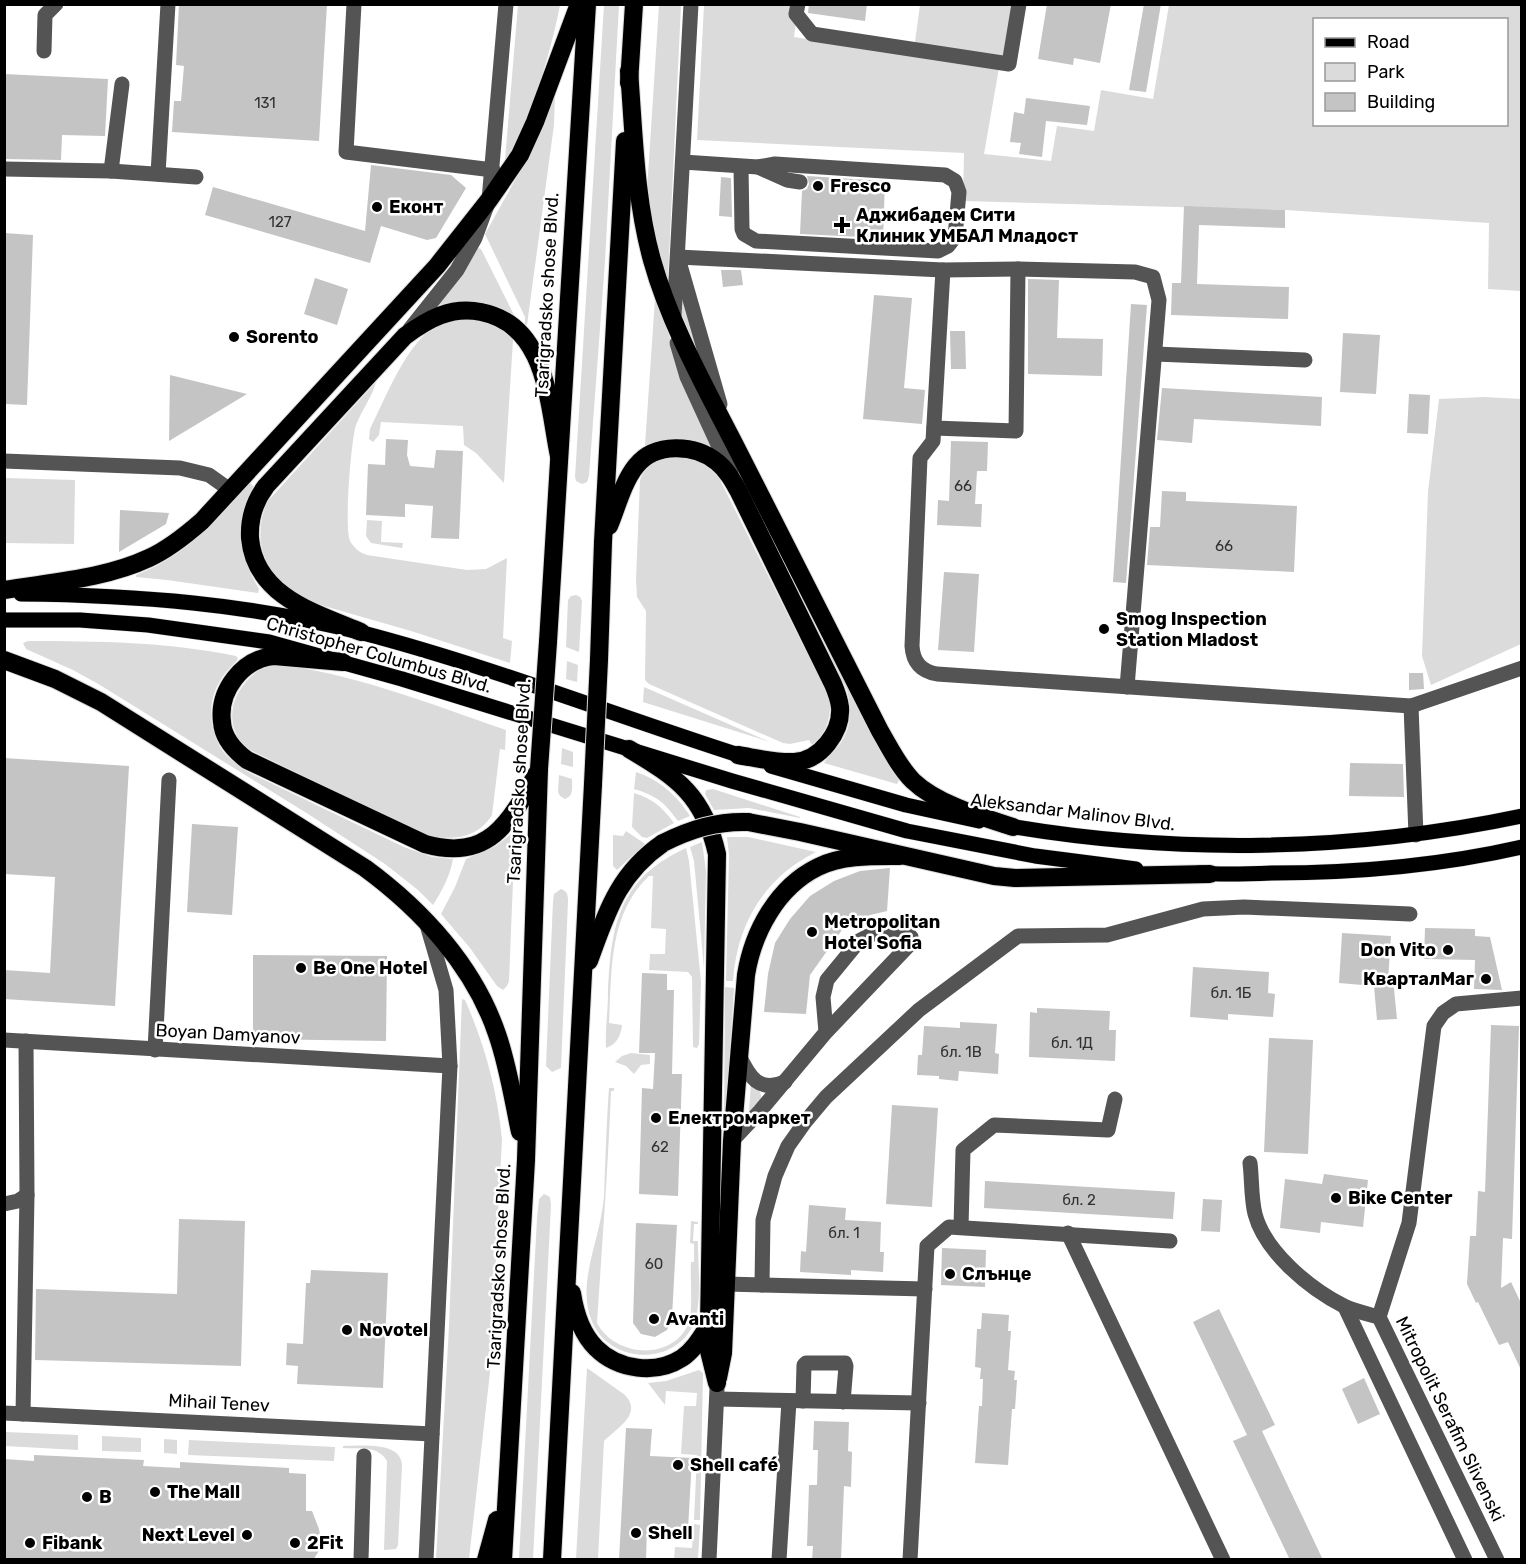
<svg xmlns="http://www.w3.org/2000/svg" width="1526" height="1564" font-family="Rubik,sans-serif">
<rect width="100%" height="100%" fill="#fff"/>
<g fill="#dbdbdb" fill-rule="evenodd">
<path d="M518,5H560C553,42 542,78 529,113C523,130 517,146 507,160H505Z"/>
<polygon points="604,5 619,5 605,261 589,476 587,482 582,484 576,481 575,477"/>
<polygon points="659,5 681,5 668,278 661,278 646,206"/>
<path d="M704,5H798L794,37L999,68L984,154L1051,161L1057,126L1094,131L1101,90L1153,99L1169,5H1521V291L1488,289L1489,223L1285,210L963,201L964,153L697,140ZM1314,20H1506V124H1314Z"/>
<polygon points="920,5 1019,5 1009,64 914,49"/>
<polygon points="555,94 554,125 527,325 525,324 525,317 485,234 519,173"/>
<path d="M478,248L481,249L515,317C487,301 470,300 438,305Z"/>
<polygon points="684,286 700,356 678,315"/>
<path d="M655,299H657L668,326L671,345L711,446H709C689,436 666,437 646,446L645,445Z"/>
<path d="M468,319C485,322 502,325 513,340L504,483L476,453L464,445L463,426L381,422L379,435L373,442L369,439L370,429C385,399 407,342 436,326C446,321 457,320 468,319Z"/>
<path d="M376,382C372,397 362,410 356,425C351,440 344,527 350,541C354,548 360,553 367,555L467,570L486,569L507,558L503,638L512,641L510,663L411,631L310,602C269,581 249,547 267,502Z"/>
<path d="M702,391L892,771L899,780L897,784L824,763C829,755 837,749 842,741C852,726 851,707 847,690L699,393Z"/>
<polygon points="1484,397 1521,399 1521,644 1431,685 1422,656 1428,492 1439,399"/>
<path d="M679,457C696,459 708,465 719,478L830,699C831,717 827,733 812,745L809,740L790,744L783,743L649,684L645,680L646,611L637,597L636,580L640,480C646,462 661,458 679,457Z"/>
<polygon points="5,478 75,480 74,544 5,543"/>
<path d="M250,483L254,487C235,521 239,556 259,589L258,593L167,580L136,577V575C186,556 215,522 250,483Z"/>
<polygon points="367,520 382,521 381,542 403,543 402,548 371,543 366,536"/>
<polygon points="576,595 580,597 582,601 579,652 566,647 568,600 571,596"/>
<path d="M28,641C97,641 168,642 236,656L238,659C232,666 224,673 220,681C206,703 209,737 227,756C234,763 242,768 250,773L404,847L432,857L453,859C450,876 442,891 433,905L418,890L385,864L308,814L100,685L73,670L26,649L23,643Z"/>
<polygon points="567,661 578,665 577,682 566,679"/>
<path d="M269,664C346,670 433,705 506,730L505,750L500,749L492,815C477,839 453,840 428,836L246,748C218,718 236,681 269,664Z"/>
<polygon points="644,687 770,742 643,702"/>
<polygon points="562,748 573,752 573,767 561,764"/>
<path d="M636,772C658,779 678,796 690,816L678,821C664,802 657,796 634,789Z"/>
<path d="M559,775L572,779C572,787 574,796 565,799L560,796L558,792Z"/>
<polygon points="713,789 800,817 800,818 749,808 714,810 705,794 706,790"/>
<path d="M634,793C653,799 662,807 674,823L647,838L642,837L632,827Z"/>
<polygon points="515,831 509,981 507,986 503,990 497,986 470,948 441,914 455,887 466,859 496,846"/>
<polygon points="626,831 645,844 617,870 613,866 613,835 623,836"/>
<path d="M727,837H748L816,852C764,878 737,924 733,981H726L729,855Z"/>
<polygon points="702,842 706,871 704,968 694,861 690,847"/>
<path d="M686,848L689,861L701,982L699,1044L697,1048L693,1047L692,977L688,972L649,970L650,954H665L666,929L651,928L653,876H649C608,915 612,971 609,1023L622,1025C621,1036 616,1045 606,1048C605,1030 608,1011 608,993C611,926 618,879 686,848Z"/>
<path d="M561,889C567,891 568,895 568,901L561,1068L552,1072L546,1066L553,901L554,894Z"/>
<polygon points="725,987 734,988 725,1125 724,1124"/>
<path d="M462,999L465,1000C485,1045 497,1090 502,1139L490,1372L469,1559L436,1560L449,1326Z"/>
<polygon points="631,1053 650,1055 650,1064 641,1065 634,1074 626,1066 615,1062 622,1056"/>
<path d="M751,1083C764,1092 763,1098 755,1110L749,1111Z"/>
<path d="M609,1088H614V1091H611C608,1170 602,1245 597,1323C615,1357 672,1362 689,1323C693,1312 690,1276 691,1262H694V1244L690,1243L691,1221L698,1222V1224H694L693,1241H698C698,1263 702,1305 694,1323C675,1368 607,1364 591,1319C578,1285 597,1245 602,1211C605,1198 604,1184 605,1170C606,1143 607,1115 609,1088Z"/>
<polygon points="544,1194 550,1197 551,1205 533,1559 519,1559 537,1218 539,1199"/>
<path d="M587,1368L625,1395C643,1414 617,1428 604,1441L598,1559H576Z"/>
<polygon points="699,1370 703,1373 700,1520 694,1520 697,1455 681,1454 684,1406 696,1406 697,1393 666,1391 665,1405 648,1383 666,1381"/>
<polygon points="5,1432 78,1435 78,1450 5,1446"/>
<polygon points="102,1436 141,1438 141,1452 102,1451"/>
<polygon points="164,1439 177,1440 177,1454 164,1453"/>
<polygon points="189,1440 335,1447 334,1461 188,1455"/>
<path d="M343,1446C361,1446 402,1441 402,1466L398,1545L396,1549L384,1550L387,1461C378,1445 359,1449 343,1448Z"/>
<polygon points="694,1524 700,1525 698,1559 674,1559 675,1547 692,1548"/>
</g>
<g fill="#c4c4c4">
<polygon points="179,4 327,4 319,141 172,132 174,101 181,101 184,66 176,65"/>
<polygon points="809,4 867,4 865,21 808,13"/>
<polygon points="1047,4 1111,4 1100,63 1074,58 1073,65 1038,59"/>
<polygon points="1144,4 1161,4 1146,92 1129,90"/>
<polygon points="4,74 108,79 105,136 62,135 61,160 4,159"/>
<polygon points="1026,98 1090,106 1087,125 1046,121 1042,157 1019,154 1021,143 1010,142 1014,112 1024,114"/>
<polygon points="371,165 451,175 466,188 436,238 427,240 381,226 370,263 205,215 213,187 365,231"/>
<polygon points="807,176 885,181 883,238 800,234 802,191 807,189 809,184"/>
<polygon points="721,177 731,178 732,217 719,216"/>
<polygon points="1184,206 1285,210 1285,228 1199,225 1197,284 1289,287 1288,319 1171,315 1172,283 1181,283"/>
<polygon points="4,233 33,235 27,405 4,404"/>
<polygon points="721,270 741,270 743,285 723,287"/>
<polygon points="315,278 348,289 337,325 304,314"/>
<polygon points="1028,279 1059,280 1057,338 1103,339 1102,376 1028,374"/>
<polygon points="874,295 912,298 904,388 925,390 922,424 863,419"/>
<polygon points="1131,304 1147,305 1126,583 1113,582"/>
<polygon points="950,331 965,331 966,369 951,369"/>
<polygon points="1343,333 1380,335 1376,394 1340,392"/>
<polygon points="170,375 247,394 169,441"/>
<polygon points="1162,388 1322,397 1321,426 1194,419 1192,443 1157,440"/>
<polygon points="1409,394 1430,395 1428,434 1407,433"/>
<polygon points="386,439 408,440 407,455 410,466 434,468 436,450 463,451 459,539 431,538 433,506 405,504 405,517 366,515 368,464 385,465"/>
<polygon points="951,441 988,442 987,471 977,471 975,504 982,504 981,527 937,525 938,500 949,501"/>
<polygon points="1162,491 1186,492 1186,501 1297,506 1294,572 1147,565 1150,527 1160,527"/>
<polygon points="120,510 169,513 166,524 119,552"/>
<polygon points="944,572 979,574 974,652 938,650"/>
<polygon points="1409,673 1423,673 1424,689 1409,690"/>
<polygon points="4,758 129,766 115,1006 4,999 4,970 50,973 55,877 4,874"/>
<polygon points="1350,763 1403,764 1404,797 1349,796"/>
<polygon points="192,824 238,827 232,915 187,912"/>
<polygon points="890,868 887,911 849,920 810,975 806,1014 764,1012 768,974 775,943 790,919 810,896 834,881 860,871"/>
<polygon points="1425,928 1475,929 1475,936 1490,937 1502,990 1474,989 1475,960 1424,959"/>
<polygon points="1342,933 1391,936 1388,980 1393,979 1397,1019 1377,1020 1374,986 1339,983"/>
<polygon points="253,955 387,956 386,1041 253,1039"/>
<polygon points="1193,967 1269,972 1268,993 1275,994 1273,1017 1228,1014 1228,1020 1190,1017"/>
<polygon points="642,973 667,974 667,990 674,990 672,1074 682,1074 678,1196 639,1194 642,1088 653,1089 655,1053 639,1053"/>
<polygon points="1037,1008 1110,1011 1109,1030 1116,1030 1115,1061 1029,1057 1030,1012 1037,1013"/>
<polygon points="960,1022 997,1024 995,1053 999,1054 998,1074 959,1071 958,1081 939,1079 939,1076 917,1075 918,1055 922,1055 924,1026 960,1028"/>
<polygon points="1491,1025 1519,1026 1512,1239 1503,1238 1501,1288 1511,1282 1521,1303 1521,1370 1508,1342 1499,1345 1478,1302 1476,1303 1467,1284 1470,1236 1476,1236 1478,1191 1485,1192"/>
<polygon points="1269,1038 1313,1040 1308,1154 1264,1152"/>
<polygon points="892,1105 938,1108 932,1207 886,1204"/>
<polygon points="1324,1174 1368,1180 1363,1227 1321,1222 1320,1233 1280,1228 1285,1179 1322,1184"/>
<polygon points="985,1181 1175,1192 1173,1219 984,1208"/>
<polygon points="1203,1199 1222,1200 1220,1232 1201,1231"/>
<polygon points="809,1205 846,1208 845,1220 881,1222 880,1252 884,1252 883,1272 851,1270 851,1275 800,1272 801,1251 806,1252"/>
<polygon points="179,1219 245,1221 241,1366 35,1360 36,1289 177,1294"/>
<polygon points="636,1223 677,1225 672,1317 667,1330 655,1337 641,1334 633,1323"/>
<polygon points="942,1248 986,1250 985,1287 941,1285"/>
<polygon points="311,1270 388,1273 383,1388 297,1384 298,1366 286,1365 287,1343 303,1344 306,1283 310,1283"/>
<polygon points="1219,1309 1275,1425 1262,1431 1323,1560 1290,1560 1233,1441 1247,1435 1193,1322"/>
<polygon points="982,1313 1009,1315 1008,1331 1011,1331 1008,1370 1015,1371 1014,1380 1017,1380 1015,1409 1012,1409 1008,1465 975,1463 979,1406 982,1406 983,1379 980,1379 981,1368 975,1367 977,1329 981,1329"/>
<polygon points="1364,1378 1380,1414 1358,1424 1342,1389"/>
<polygon points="814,1421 849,1422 848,1451 852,1452 851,1487 844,1486 841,1560 812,1560 813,1546 807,1546 809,1485 817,1485 818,1450 813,1450"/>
<polygon points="626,1428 652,1429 650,1456 692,1458 688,1529 647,1527 646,1560 619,1560"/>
<polygon points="34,1455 144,1460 143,1466 180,1468 180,1462 289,1468 289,1473 306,1474 306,1511 312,1511 319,1529 321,1540 319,1551 313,1560 4,1560 4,1459 34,1461"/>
</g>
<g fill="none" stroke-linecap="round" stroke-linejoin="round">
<defs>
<g id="major">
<path d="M21,594C136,595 251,604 363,633C493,667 619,717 748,758"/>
<polyline points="4,620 80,620 148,625 269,642 402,679 732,781 907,831 1035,856 1136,869"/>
<polyline points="771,766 906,805 979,821"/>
<path d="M1003,825C1174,855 1351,852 1522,816"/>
<path d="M1199,873C1223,875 1248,874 1272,873C1356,873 1439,866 1522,847"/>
</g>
<g id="highway">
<path d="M629,71C634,134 635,199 652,260C671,328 708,392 740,455C787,547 834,639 880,731C890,748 899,767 913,781C937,804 982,817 1013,827"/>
<polyline points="629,83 634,4"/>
<path d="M609,526C617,507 623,482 636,466C655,442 695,444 717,462C727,470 733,481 739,492L833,684C836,691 839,699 840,707C842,732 820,761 794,762C776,763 756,758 738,755"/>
<path d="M4,590C52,582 104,579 149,558C169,549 186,535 202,521L437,266L489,200L520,155L535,122L579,4"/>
<path d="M361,632C315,613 255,596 250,538C249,518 254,502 266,486L405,336C428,319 451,306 481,312C547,325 548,402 559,456"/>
<polyline points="548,642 587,4"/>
<path d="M4,660L55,679L101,702L365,868C422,910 474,966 497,1034C508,1065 513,1099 520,1132"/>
<polyline points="599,660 603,542 625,141"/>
<path d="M343,662L274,656C242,659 218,691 222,722C223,738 235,751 247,760L425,844C489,862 510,822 537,773"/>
<path d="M629,749C678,778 704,796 717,854L709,1325V1351L717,1383"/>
<polyline points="748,822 800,832 994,876 1015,878 1210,874"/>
<path d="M589,961C607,912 618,874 663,843"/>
<path d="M572,1293C575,1313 582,1334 596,1348C618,1370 656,1375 682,1358C694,1350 701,1337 709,1325"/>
<path d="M718,1378L723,1353L732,1141L746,975C753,932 777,887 818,867C842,855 873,856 900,856"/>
<polyline points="486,1560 497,1520"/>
<polyline points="503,1560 526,1160 539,769"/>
<polyline points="552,1560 593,784"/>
</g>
</defs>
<use href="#major" stroke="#dbdbdb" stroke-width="16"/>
<use href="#highway" stroke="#dbdbdb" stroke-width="20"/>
<g stroke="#545454" stroke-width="15">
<polyline points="354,4 346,152 493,170"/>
<polyline points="798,4 796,14 812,34 1009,64 1019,4"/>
<polyline points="44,51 45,15 56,4"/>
<polyline points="683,162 758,167 775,164 945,175 955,181 959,192 955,237 948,246 938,251 756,241 744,234 742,229 741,166"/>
<polyline points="758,167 787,180 800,182"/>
<polyline points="4,169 111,171 196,177"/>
<polyline points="111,171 122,84"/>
<polyline points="158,174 168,4"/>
<polyline points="678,257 943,270 1018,269 1135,272 1153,277 1159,300 1127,687"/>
<polyline points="680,265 720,404"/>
<path d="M943,270L933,441L920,458L912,646C913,662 921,671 937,674L1411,706L1522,668"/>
<polyline points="674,316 691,4"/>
<polyline points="410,329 457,270 475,238 489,200 506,4"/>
<polyline points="677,343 687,377 731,473"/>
<polyline points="1155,354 1305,360"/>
<polyline points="934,428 1016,431 1018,269"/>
<polyline points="4,461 180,468 209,475 230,490"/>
<polyline points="1411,706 1416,835"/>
<polyline points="4,1040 450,1066"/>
<polyline points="155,1050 169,780"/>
<path d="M739,1055C749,1077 759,1093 785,1082"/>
<polyline points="732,1141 760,1111 826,1032 910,944 911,937 905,932 882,929 859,941 827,980 823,997 826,1032"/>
<path d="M1250,1163C1252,1179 1251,1198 1255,1214C1265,1252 1310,1289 1344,1306C1354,1311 1368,1314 1379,1317"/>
<polyline points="4,1204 18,1201 27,1195"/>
<polyline points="961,1227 963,1150 994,1125 1108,1130 1115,1099"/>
<polyline points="1068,1233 1223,1560"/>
<polyline points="725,1284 925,1289"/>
<polyline points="762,1285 763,1220 775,1176 788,1146 805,1122 826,1097 919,1010 1018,936 1107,935 1203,909 1244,907 1410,914"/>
<polyline points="1345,1307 1465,1560"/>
<polyline points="717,1399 919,1403"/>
<polyline points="803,1401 804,1365 806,1363 845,1363 846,1366 843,1402"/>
<polyline points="4,1413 432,1434"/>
<polyline points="23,1414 27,1195 26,1041"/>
<polyline points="361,1560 364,1456"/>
<polyline points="426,1560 450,1066 446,990 427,925"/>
<polyline points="709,1560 717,1389"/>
<polyline points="779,1560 789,1401"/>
<polyline points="910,1560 927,1246 949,1227 1170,1241"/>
<polyline points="1497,1560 1379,1317 1409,1223 1434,1026 1443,1013 1456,1004 1522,998"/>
</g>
<use href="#major" stroke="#000" stroke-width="15"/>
<use href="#highway" stroke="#000" stroke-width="18"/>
<defs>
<g id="highway-bridge">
<polyline points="539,769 548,642"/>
<polyline points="593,784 599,660"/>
<path d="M663,843C691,829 717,821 748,822"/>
</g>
</defs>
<use href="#highway-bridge" stroke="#dbdbdb" stroke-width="20" stroke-linecap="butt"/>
<use href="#highway-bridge" stroke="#000" stroke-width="18"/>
</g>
<g fill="#000" stroke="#fff" stroke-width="2">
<circle cx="818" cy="186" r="6"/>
<circle cx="377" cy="207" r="6"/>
<path d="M839 216h6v6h6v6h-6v6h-6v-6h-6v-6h6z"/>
<circle cx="234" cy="337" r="6"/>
<circle cx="1104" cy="629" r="6"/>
<circle cx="812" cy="932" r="6"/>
<circle cx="1448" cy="950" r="6"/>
<circle cx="301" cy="968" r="6"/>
<circle cx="1486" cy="979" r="6"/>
<circle cx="656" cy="1118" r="6"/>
<circle cx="1336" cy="1198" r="6"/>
<circle cx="950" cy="1274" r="6"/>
<circle cx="654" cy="1319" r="6"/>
<circle cx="347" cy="1330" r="6"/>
<circle cx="678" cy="1465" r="6"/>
<circle cx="155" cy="1492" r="6"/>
<circle cx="87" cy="1497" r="6"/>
<circle cx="636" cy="1533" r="6"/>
<circle cx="247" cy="1535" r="6"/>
<circle cx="30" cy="1543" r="6"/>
<circle cx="295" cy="1543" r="6"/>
</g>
<g text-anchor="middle" stroke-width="5" stroke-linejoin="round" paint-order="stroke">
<g font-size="15" fill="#313131">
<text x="265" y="108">131</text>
<text x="280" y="227">127</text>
<text x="963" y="491">66</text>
<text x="1224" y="551">66</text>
<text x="1231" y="998">бл. 1Б</text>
<text x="1072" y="1048">бл. 1Д</text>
<text x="961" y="1057">бл. 1В</text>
<text x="660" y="1152">62</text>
<text x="1079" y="1205">бл. 2</text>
<text x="844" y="1238">бл. 1</text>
<text x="654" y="1269">60</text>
</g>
<g font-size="18" font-weight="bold" fill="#000" stroke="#fff" text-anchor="start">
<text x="830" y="192">Fresco</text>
<text x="389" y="213">Еконт</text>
<text x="856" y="221">Аджибадем Сити<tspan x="856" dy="21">Клиник УМБАЛ Младост</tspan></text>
<text x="246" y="343">Sorento</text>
<text x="1116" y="625">Smog Inspection<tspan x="1116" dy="21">Station Mladost</tspan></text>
<text x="824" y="928">Metropolitan<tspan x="824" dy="21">Hotel Sofia</tspan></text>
<text x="1436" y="956" text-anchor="end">Don Vito</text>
<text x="313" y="974">Be One Hotel</text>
<text x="1474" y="985" text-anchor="end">КварталМаг</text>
<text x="668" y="1124">Електромаркет</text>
<text x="1348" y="1204">Bike Center</text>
<text x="962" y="1280">Слънце</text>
<text x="666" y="1325">Avanti</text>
<text x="359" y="1336">Novotel</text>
<text x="690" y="1471">Shell café</text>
<text x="167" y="1498">The Mall</text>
<text x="99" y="1503">B</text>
<text x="648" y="1539">Shell</text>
<text x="235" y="1541" text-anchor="end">Next Level</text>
<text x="42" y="1549">Fibank</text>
<text x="307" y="1549">2Fit</text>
</g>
<g font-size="18" fill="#000" stroke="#fff">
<text transform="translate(547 295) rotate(-87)" y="6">Tsarigradsko shose Blvd.</text>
<text transform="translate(379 655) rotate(16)" y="6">Christopher Columbus Blvd.</text>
<text transform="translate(519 781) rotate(-87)" y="6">Tsarigradsko shose Blvd.</text>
<text transform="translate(1073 812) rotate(7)" y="6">Aleksandar Malinov Blvd.</text>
<text transform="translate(228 1034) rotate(3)" y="6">Boyan Damyanov</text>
<text transform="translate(499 1266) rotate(-87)" y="6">Tsarigradsko shose Blvd.</text>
<text transform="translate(219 1403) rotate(3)" y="6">Mihail Tenev</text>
<text transform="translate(1450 1419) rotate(64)" y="6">Mitropolit Serafim Slivenski</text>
</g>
</g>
<rect width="1526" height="1564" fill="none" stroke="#000000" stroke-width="12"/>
<rect x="1313" y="18" width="195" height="108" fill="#ffffff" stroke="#999999" stroke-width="1.5"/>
<rect x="1325" y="38" width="30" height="9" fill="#000000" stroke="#999999" stroke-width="1.5"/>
<text x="1367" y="48" font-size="18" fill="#000000">Road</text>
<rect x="1325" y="63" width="30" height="18" fill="#dbdbdb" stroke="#999999" stroke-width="1.5"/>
<text x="1367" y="78" font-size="18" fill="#000000">Park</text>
<rect x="1325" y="93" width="30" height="18" fill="#c4c4c4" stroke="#999999" stroke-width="1.5"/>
<text x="1367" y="108" font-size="18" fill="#000000">Building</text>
</svg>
